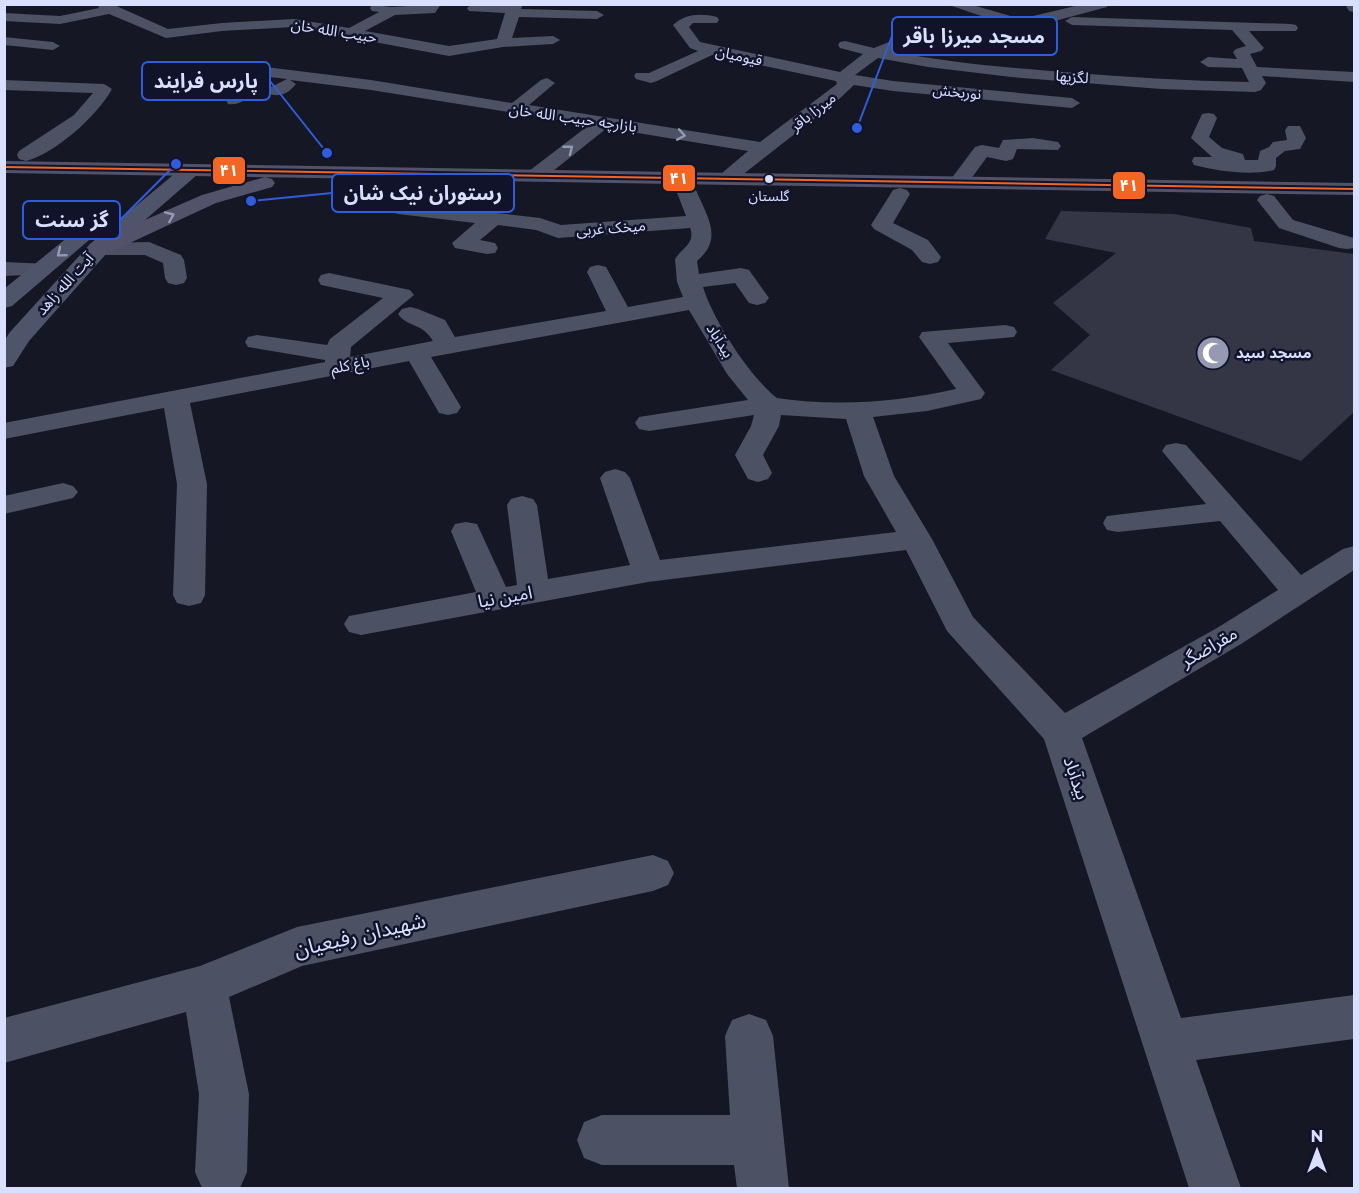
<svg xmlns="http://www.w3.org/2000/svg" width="1359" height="1193" font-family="Montserrat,'Noto Sans Arabic',sans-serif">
<rect width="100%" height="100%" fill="#161724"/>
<polygon fill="#343646" points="1061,211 1174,214 1251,228 1254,241 1354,254 1354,412 1301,461 1051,370 1090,335 1053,303 1116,253 1045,239"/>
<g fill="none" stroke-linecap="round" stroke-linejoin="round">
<g fill="#4c5164" fill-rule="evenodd">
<polygon points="97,4 112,4 168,29 222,23 294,19 349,28 379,12 372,11 370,8 372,5 392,7 441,4 435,13 395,15 365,31 449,46 497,39 505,13 469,11 467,8 472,4 523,4 521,9 597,11 604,15 597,19 519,17 512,38 553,36 560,40 553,44 503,47 449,56 294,27 222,31 166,38 109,14 60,24 4,21 4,13 60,16 99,8"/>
<path d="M946,4H969L1014,17L1016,20L1084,4H1108L1107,7L1040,25L930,39L891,51C948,63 1005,67 1063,72C1125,77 1187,81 1249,82L1242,68L1208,67L1200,62L1208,57L1237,59L1233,52L1236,49L1246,46L1232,30L1072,25L1065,21L1072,17L1291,24L1296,25L1298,28L1296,31H1249L1264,48L1261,51L1250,54L1257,67L1354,72V82L1262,76L1266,83L1261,90L1255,92L1161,89L1011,77L928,67L878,58L855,75L893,81L1072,98L1080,103L1072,108L893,91L854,85L837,101L732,183H718L715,179L748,151L607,128L543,179H529L526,175L529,171L589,125L371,90L290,80L296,84C281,103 271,91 256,95C245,98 240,106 228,104L226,100L249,86L271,87L287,79L227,72L219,67L227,62L371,80L512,103L541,80L547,78L555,83L529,105L760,142L837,84L836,81L712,55L657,81L651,83L636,79L634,76L636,73H649L698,51L690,48L673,25C685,14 700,13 717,17L719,20L717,23H693L689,27L700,42L840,72L863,54L840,48L838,45L840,42L845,41L874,48L899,38L930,31L999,22Z"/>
<polygon points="1345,4 1354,4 1354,12 1349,11"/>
<polygon points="4,37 53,42 60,46 53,50 4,45"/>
<path d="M4,80L104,84L112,89C97,116 56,153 26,161L19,159L17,155L19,151L74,115L93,93L4,90Z"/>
<path d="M1208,113L1214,114L1217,118L1209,137L1222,148L1243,154L1245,160H1258L1260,151L1269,147L1273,142L1287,140L1285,130L1288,126H1300L1306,138L1300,149L1285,151L1276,158V166L1274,170C1249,176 1218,171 1194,165L1192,161L1194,157H1212L1191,138L1202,114Z"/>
<polygon points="1033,138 1058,142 1061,146 1058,150 1017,149 1013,159 1006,161 987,157 965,187 951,187 948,183 975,147 982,145 999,148 1003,140"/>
<path d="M686,184L693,186L696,190C707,217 724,238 697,261L699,274L741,268L749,270L769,298L765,303L757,305L749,303L735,283L703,287C713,320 750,377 777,398C836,407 898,402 956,389L919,337L922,332L1005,325L1014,327L1017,332L1014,337L948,343L985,393L981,399L927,411L873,417L894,476L932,539L973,617L1065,713L1217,628L1278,590L1220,521L1118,532L1107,530L1103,523L1107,516L1206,504L1162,451L1166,445L1176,443L1186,445L1301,575L1343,549L1354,546V570L1241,644L1082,738L1181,1018L1354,995V1039L1196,1060L1241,1188H1189L1044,739L947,631L906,550L648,582L361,635L349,632L344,624L349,616L476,592L451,531L455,524L466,522L477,524L506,587L517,585L507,505L511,499L522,496L533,499L537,505L548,579L630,565L600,478L605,472L615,469L625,472L630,478L660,560L896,532L864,476L846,419L781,415L779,426L763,455L772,473L768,479L758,482L748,479L735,455L751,426L754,415L649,431L639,429L635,423L639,417L748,400L727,374L689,310L431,357L461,407L457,413L448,415L439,413L409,361L190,403L207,484L205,595L201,603L189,606L177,603L173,595L177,484L164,408L4,439V423L325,362V360L248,347L245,342L248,337L257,335L327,345L330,339L383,298L321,285L318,280L321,275L329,273L410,290L414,295L351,347L350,357L433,341C422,322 408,328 398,314L402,309L410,307L418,309L445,320L455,337L606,311L587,272L590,267L598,265L606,267L628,307L683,297L677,282L675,259C682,248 696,243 690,228L558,238L536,230L498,225L480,240L495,243L498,248L495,253L487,254L455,248L452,243L475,223L398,214L341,198L338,194L341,190L348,188L399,202L540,218L561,225L686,216L676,190L679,186Z"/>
<polygon points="900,188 907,190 910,194 893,223 928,240 941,257 938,262 930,264 922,262 912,250 874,229 871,225 893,190"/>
<polygon points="1267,194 1274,196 1293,220 1354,238 1354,248 1347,249 1339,248 1279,228 1257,200 1260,196"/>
<polygon points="149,242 181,255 184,260 187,278 184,283 176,285 168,283 165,278 163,263 145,255 98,255 90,254 87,249 90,244 98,243"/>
<polygon points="4,262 49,264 52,269 49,274 4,276"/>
<polygon points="63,483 73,486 78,492 73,498 4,514 4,496"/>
<polygon points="653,855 668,861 674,873 668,885 653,891 302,966 229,997 249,1094 247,1172 240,1188 202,1188 195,1172 199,1094 186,1012 4,1063 4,1018 200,966 297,927"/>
<polygon points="749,1014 766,1020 773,1036 789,1188 737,1188 734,1165 602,1165 584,1158 577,1140 584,1122 602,1115 730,1115 725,1036 732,1020"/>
</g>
<g fill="#4e556b" fill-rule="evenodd">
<polygon points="191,164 198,166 201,170 198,174 106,254 29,341 13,366 4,368 4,341 10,332 90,244 184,166"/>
<polygon points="102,213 109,215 112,219 109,223 12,306 4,308 4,289 95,215"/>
</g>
<g fill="#52526b" fill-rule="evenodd">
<polygon points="4,161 1354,183 1354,195 4,173"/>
<polygon points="265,177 272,179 275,183 272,187 216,203 106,254 98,255 90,254 87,249 90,244 202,195"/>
</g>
<defs>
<polygon id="bus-1" points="4,166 1354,188 1354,190 4,168"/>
</defs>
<use href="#bus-1" stroke="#10132a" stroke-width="4"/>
<use href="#bus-1" fill="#f26522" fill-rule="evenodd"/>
</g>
<defs><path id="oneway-chevron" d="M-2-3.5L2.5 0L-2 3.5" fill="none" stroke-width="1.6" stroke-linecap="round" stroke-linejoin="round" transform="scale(1.5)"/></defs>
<g stroke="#9298b2">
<use href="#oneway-chevron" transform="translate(681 135) rotate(10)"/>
<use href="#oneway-chevron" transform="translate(569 149) rotate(-38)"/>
</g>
<use stroke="#9699b5" href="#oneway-chevron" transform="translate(170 216) rotate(-23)"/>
<use stroke="#949ab5" href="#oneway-chevron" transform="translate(61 253) rotate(141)"/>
<defs>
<symbol id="mosque-disc" viewBox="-11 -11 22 22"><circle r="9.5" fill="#959ab2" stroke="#10132a"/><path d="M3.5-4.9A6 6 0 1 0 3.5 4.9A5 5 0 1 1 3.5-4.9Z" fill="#fff"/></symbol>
</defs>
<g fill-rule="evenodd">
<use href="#mosque-disc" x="1194" y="334" width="38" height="38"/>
</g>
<circle fill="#d9e0ff" stroke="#10132a" stroke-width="2" cx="769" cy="179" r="5"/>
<g text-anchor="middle" stroke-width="5" stroke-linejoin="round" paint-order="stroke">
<g font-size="14" fill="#d9e0ff" stroke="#10132a">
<text x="769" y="201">گلستان</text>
</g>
<g font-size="15" fill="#d9e0ff" stroke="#10132a">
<text transform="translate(334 31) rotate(9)" y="5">حبیب الله خان</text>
<text transform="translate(739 56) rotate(12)" y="5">قیومیان</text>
<text transform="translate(1072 77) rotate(5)" y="5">لگزیها</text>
<text transform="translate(957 92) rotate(6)" y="5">نوربخش</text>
<text transform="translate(813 112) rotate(-38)" y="5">میرزا باقر</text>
<text transform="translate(573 118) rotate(8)" y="5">بازارچه حبیب الله خان</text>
<text transform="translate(611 228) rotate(-4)" y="5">میخک غربی</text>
<text transform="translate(65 284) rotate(-48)" y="5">آیت الله زاهد</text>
<text transform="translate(720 341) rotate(58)" y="5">بیدآباد</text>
<text transform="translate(350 365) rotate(-11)" y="5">باغ کلم</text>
</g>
<g font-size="15" font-weight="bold" fill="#d9e0ff" stroke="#10132a" text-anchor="start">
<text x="1236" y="358">مسجد سید</text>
</g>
<g font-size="18" fill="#d9e0ff" stroke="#10132a">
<text transform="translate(505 597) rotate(-10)" y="6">امین نیا</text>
<text transform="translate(1209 647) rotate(-30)" y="6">مقراضگر</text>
<text transform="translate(1076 778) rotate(71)" y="6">بیدآباد</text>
</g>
<g font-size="21" fill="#d9e0ff" stroke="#10132a">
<text transform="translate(360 935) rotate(-13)" y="7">شهیدان رفیعیان</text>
</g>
</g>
<path fill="none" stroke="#305ddc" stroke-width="2" d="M857 128L892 36M327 153L270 81M251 201L332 193M176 164L120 220"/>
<g fill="#305ddc" stroke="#10132a" stroke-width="2">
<circle cx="857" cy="128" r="6"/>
<circle cx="327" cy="153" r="6"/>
<circle cx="251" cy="201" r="6"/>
<circle cx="176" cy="164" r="6"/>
</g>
<g fill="#10132a" stroke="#305ddc" stroke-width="2">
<rect x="892" y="17" width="165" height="38" rx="6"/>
<rect x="142" y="62" width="128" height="38" rx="6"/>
<rect x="332" y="174" width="182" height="38" rx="6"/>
<rect x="23" y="201" width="97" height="38" rx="6"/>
</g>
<g font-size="20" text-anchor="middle" font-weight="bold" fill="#d9e0ff">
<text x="974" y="43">مسجد میرزا باقر</text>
<text x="206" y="88">پارس فرایند</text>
<text x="423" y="200">رستوران نیک شان</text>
<text x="72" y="227">گز سنت</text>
</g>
<g stroke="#10132a" stroke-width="2">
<rect x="212" y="156" width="34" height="29" rx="6" fill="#f26522"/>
<rect x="662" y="164" width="34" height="28" rx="6" fill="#f26522"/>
<rect x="1112" y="171" width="34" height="29" rx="6" fill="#f26522"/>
</g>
<g font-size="16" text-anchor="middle" font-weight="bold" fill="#fff">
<text x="229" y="176">۴۱</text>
<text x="679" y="184">۴۱</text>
<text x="1129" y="191">۴۱</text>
</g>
<rect width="1359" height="1193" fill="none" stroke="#d9e0ff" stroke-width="12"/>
<g transform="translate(1317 1151)" stroke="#10132a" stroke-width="4.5" paint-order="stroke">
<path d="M0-4.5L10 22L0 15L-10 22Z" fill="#d9e0ff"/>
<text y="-9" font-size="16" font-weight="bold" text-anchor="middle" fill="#d9e0ff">N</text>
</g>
</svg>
